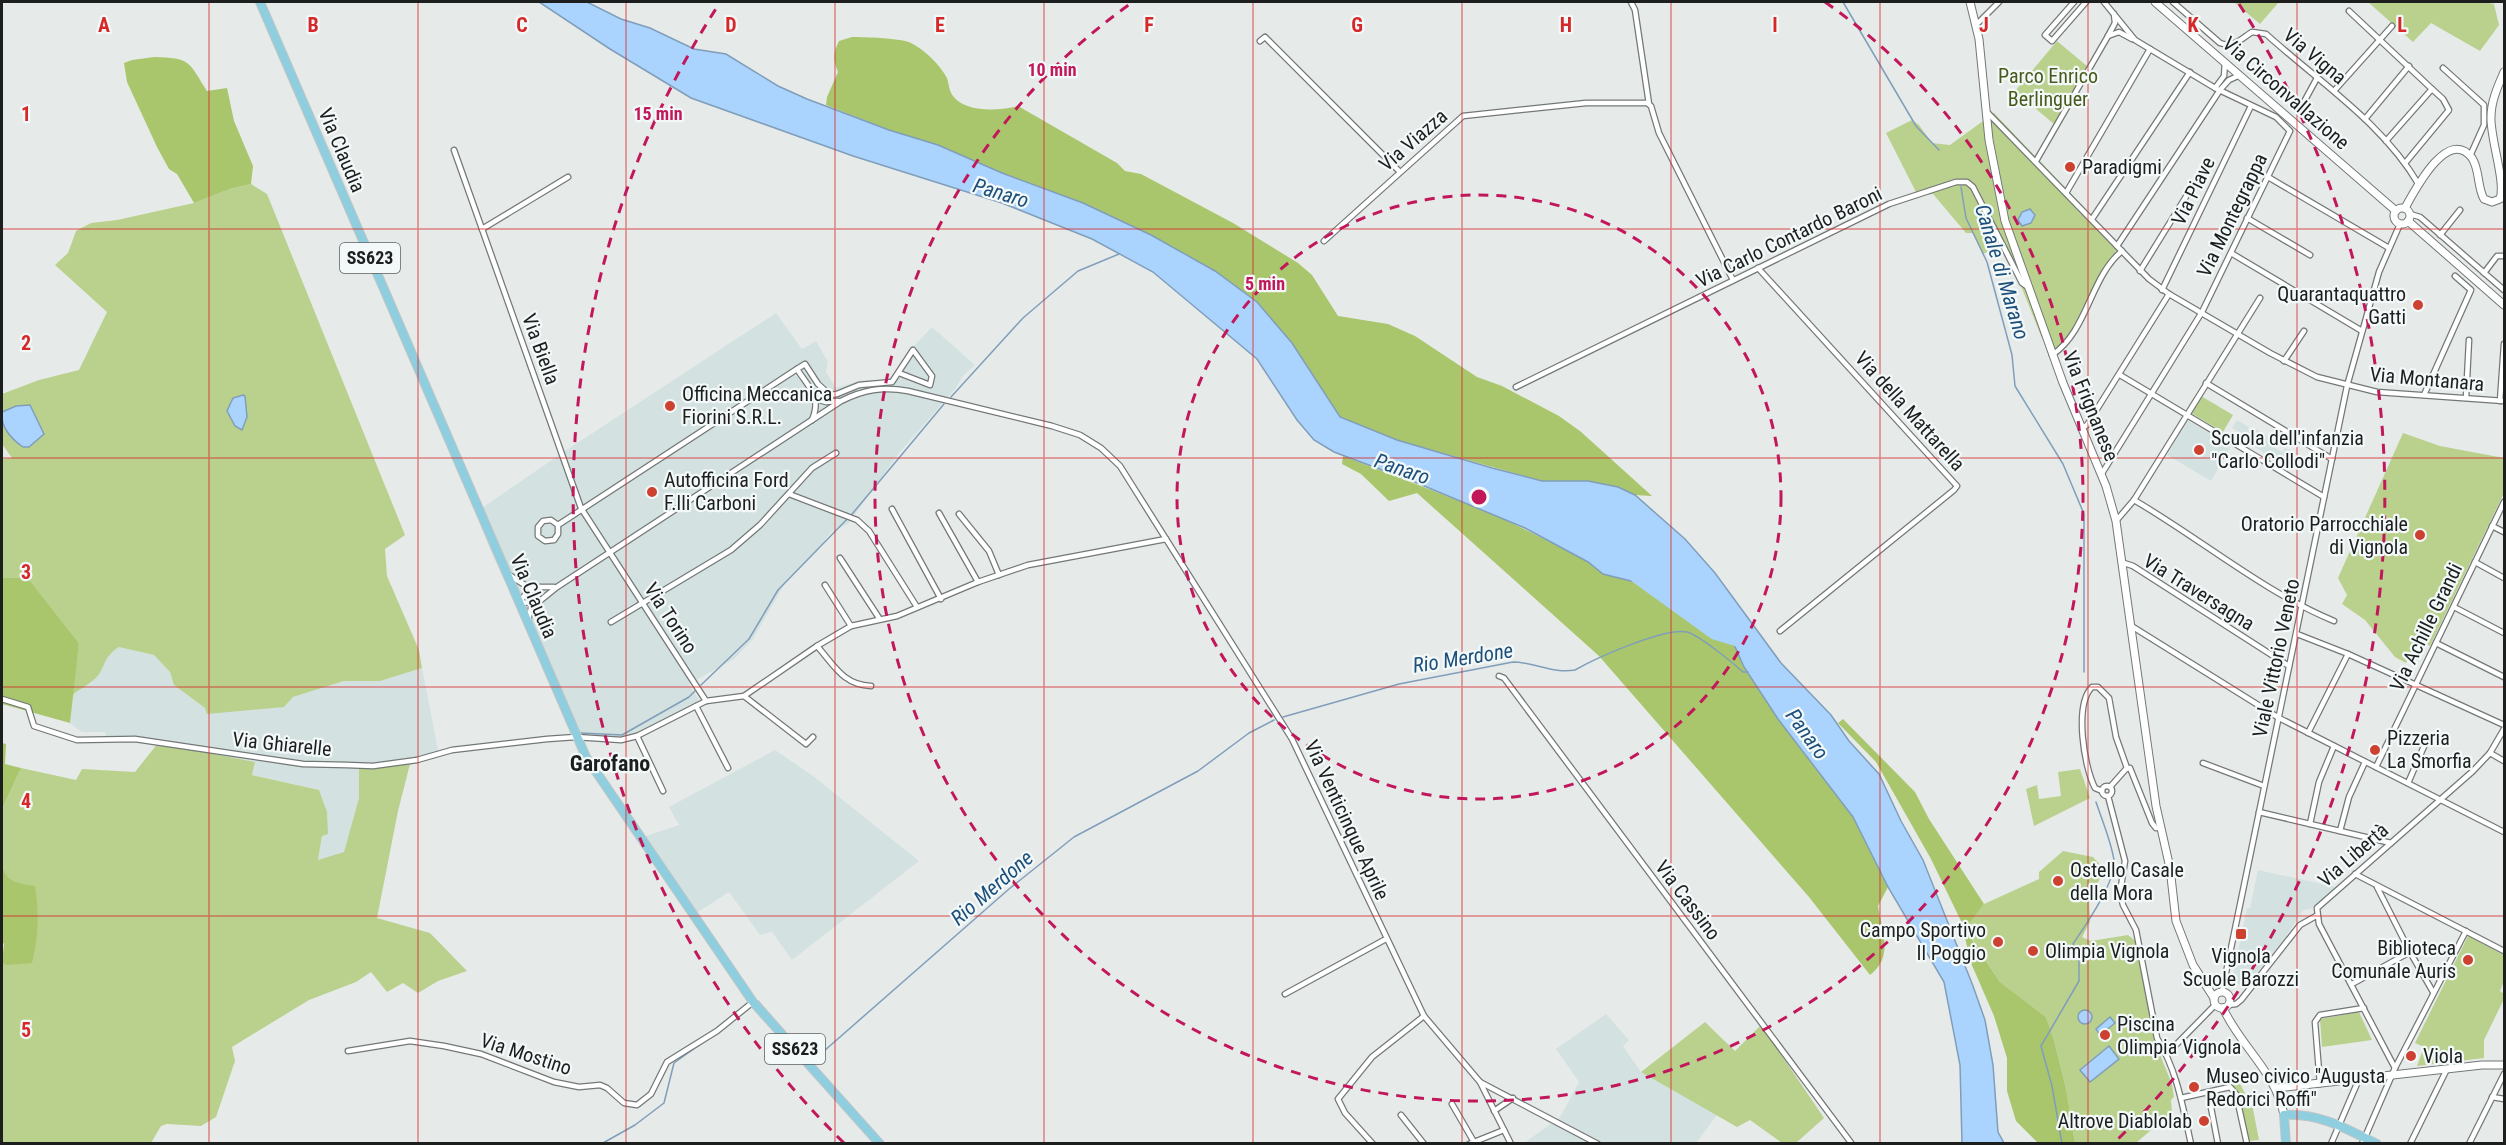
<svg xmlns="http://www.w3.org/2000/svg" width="2506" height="1145" font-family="'Roboto Condensed',sans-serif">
<rect width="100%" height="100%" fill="#e6ebea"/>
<g fill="#d3e2e0">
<polygon points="776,313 802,349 816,341 828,362 826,372 836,388 862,380 891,381 911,349 932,327 975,365 963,376 955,389 899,453 848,524 831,532 818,549 784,585 753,639 734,659 689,684 702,705 656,727 625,737 578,738 490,549 476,512 559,455"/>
<polygon points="2187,420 2231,446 2211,481 2167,455"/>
<polygon points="2237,420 2249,427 2248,430 2251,432 2254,428 2273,439 2270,445 2282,452 2285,448 2290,451 2282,464 2253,446 2255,442 2232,428"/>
<polygon points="119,647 154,655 170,672 174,685 205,708 293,697 344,681 380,681 422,668 439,755 405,766 359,769 359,798 344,853 318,860 322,836 319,790 252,775 255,762 139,740 106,740 105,732 82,732 70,723 72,695 97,677 103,663 112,652"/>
<polygon points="775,750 813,776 919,861 792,960 772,932 760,935 729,892 695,914 640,838 679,825 669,807"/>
<polygon points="2258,870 2336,887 2311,909 2303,910 2285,938 2245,987 2232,981 2247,908 2250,908"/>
<polygon points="1606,1014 1629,1040 1623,1046 1641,1072 1717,1115 1696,1143 1523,1144 1560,1117 1579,1082 1556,1049"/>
</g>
<g fill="#bad18d">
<polygon points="2234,2 2279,2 2260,24"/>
<polygon points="2368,2 2484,2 2494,4 2499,25 2480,51 2431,23 2413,42"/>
<polygon points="2057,41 2087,66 2054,124 2015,91"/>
<path d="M1994,113L2119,244C2104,274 2080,338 2053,355L2041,336L2019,281L2000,245L1983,254L1973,233H1966L1933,194L1918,196L1886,133L1912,120L1919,125L1932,143L1950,145Z"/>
<path d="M251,184L267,194L405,535L385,549L387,576L419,650L422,668L380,681H344L293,697L284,707L207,714L205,708L174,685L170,672L154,655L119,647C102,658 106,667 96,678C89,684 79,690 72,695L79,643L28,578H2V459L12,458L2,444V394L39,380L79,370L107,312L55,265L68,253L76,231L91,223L117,220L194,203L230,189Z"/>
<polygon points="2201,396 2233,415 2223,432 2191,413"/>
<polygon points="2403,433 2440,446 2504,458 2504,493 2430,646 2416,640 2406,663 2395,657 2365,620 2342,604 2347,595 2338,578"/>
<polygon points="158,743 255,762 252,775 319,790 327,812 328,834 322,836 318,860 344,852 359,798 359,769 410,764 398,811 377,918 430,933 467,971 438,981 418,993 403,983 387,992 371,972 356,982 309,1000 232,1047 235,1061 216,1117 201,1126 167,1124 161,1126 151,1143 2,1144 2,963 3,965 14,883 3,873 2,865 2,809 21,768 76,780 82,769 135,772"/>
<polygon points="2080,769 2090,798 2034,826 2026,789 2037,785 2039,799 2061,796 2058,772"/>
<polygon points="2063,851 2093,857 2105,870 2089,898 2090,922 2082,937 2091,941 2128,935 2137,942 2154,1040 2172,1084 2174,1097 2171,1100 2172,1112 2136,1143 2075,1143 2066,1088 2054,1040 2046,1017 2000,982 1965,928 1984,904 2039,879 2039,872"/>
<polygon points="2468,936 2504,955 2504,981 2500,991 2504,994 2504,999 2484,1040 2484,1058 2417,1066 2424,1047 2415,1043"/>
<polygon points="2359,1012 2372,1040 2322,1047 2320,1019"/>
<polygon points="1705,1022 1735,1051 1761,1025 1824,1118 1796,1143 1782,1143 1750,1120 1737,1127 1641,1072"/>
<polygon points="2238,1080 2247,1097 2239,1099 2230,1083"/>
<polygon points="2252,1104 2259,1140 2248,1141 2241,1106"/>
</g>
<g fill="#a9c66c">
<path d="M852,37C865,37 901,38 911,43C925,50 940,65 947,78C949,84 949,91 953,96C966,113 999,111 1018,106L1117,163L1125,171L1141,174L1233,223L1298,263L1312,275L1338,316L1388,324L1415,336L1477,377L1502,386L1559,416L1580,431L1652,496L1635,495L1618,487L1588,481H1542L1397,440L1340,417L1292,343L1257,302L1215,271L1151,235L1083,203L1002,173L938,145L889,130L826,105L827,97L838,72C833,60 833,53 839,41Z"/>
<path d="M154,57C191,58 188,61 207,91L227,88L234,121L253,166L251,184L230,189L194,203L177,174L169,169L157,147L127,82L124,63L132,60Z"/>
<path d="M1343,456L1496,515L1560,547L1588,562L1603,574L1651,586L1714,635L1732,640L1744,667L1807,757L1853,817L1888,887L1878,906C1882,931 1894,957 1870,975L1809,897L1599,656L1417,493L1389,501L1361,474L1342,464Z"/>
<polygon points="2,578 28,578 79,643 70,723 2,704"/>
<polygon points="1843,719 1915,792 1929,819 1984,904 1965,929 2000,982 2046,1017 2054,1040 2066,1088 2075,1143 2038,1143 2016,1121 2007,1091 2007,1058 1994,1016 1971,963 1961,921 1931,859 1876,762 1838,723"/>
<polygon points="2,743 6,744 5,764 21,768 2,809"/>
<path d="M2,865C5,882 20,884 35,886C39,913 39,936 32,963L7,965L2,963L4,944L2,941Z"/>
</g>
<g fill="#aad4fd" stroke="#809eba" stroke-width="1.5">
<polygon points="539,2 587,2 621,19 650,28 694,49 726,54 778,86 807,99 889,130 938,145 1002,173 1083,203 1151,235 1215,271 1257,302 1292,343 1340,417 1397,440 1492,468 1542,481 1588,481 1618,487 1635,495 1685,539 1715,573 1781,663 1831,715 1849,741 1879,774 1901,821 1923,860 1973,986 1985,1020 1993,1065 1998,1132 2004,1143 1962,1143 1960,1065 1944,982 1888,887 1853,817 1778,719 1744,667 1732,640 1714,635 1651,586 1603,574 1588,562 1525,528 1417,483 1334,452 1314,440 1297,420 1257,359 1153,272 1092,239 1002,203 853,156 691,98 610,49"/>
<polygon points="2030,209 2035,215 2031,223 2022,226 2018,220 2022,212"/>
<polygon points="243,395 245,396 247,417 242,430 235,426 227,411 233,398"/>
<path d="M30,405L44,434L29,447H23C11,439 0,426 2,412L16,406Z"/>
<circle cx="2085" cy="1017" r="7"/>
<polygon points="2110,1017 2115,1023 2100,1035 2096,1029"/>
<polygon points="2109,1046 2119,1059 2090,1082 2080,1070"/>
</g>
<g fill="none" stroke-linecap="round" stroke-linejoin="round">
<g stroke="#809eba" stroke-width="1.5">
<polyline points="1843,2 1916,126 1939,150"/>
<polyline points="1961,187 1966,218 1987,262 2012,355 2015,386 2063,464 2084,514 2084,672"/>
<polyline points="951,397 1023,318 1078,271 1119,254"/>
<polyline points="701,685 749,639 778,590 853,513 944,404"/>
<path d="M1283,717L1399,684L1513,662C1534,662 1554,674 1575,670C1596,658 1665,627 1687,632C1699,635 1733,663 1743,672H1748"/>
<polyline points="581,733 622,735 689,697 695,691"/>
<polyline points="758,1001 808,1058 816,1058 1009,889 1074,837 1198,771 1249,733 1274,720"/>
<polyline points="603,1143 635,1125 664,1103 674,1063 702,1043"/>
<polyline points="599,1144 600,1143"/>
<path d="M2062,1144L2052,1086L2041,1046L2079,981V954L2073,944C2085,926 2116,882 2114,860C2111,841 2102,820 2096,802"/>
</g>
<polyline stroke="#aad4fd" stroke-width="9" points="1635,578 1714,635 1740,643"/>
<defs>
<g id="street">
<polyline points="1631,2 1635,10 1649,104"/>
<polyline points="2074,2 2045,35 2052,41 2086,2"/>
<path d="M2173,2L2220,43C2234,48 2241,39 2252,32L2266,34C2319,82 2383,123 2419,185"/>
<polyline points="2349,11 2432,89 2443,99 2449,110 2406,162"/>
<polyline points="1976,25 1999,2"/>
<polyline points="2108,36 2119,32 2132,39"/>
<polyline points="1260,41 1265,37 1399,171"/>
<polyline points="2443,68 2484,105 2484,125 2470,156"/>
<polyline points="2215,88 2224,76 2225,62"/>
<polyline points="2334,91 2392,26"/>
<polyline points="1986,111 2149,279 2169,294 2270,353 2317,377 2377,392 2504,401"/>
<polyline points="2299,111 2317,78"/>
<polyline points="2365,119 2409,66"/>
<polyline points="2386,141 2432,89"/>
<polyline points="454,150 581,508 706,701"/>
<polyline points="2036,161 2108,36 2115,23 2114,14"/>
<polyline points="2268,177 2389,248"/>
<polyline points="2066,193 2150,49"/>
<polyline points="2410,214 2420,217 2504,290"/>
<polyline points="2247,218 2310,255"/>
<polyline points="2092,219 2190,72"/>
<polyline points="482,229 568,177"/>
<polyline points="2440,235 2460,210"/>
<polyline points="1324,241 1463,116 1586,103 1647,103 1651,106 1659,133 1733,280"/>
<polyline points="2117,246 2220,90 2229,80 2240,75"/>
<polyline points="2231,253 2362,331"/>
<polyline points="1758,268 1957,486 1954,490 1780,631"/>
<polyline points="2140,271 2187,195"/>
<polyline points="2484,273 2497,256 2504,256"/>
<polyline points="2162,290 2251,106"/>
<path d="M2052,355C2088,331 2090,277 2122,251"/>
<polyline points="2284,361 2304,331"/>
<polyline points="797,369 805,364 818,384 830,395 837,394 859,385 892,382 913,350 932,376 930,385 899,373"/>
<polyline points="2120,375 2324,497"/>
<polyline points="2206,383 2332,459"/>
<polyline points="1516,387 1889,204 1956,182 1967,182 1973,187 2022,283 2029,288"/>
<polyline points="2424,395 2471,290 2455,276"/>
<polyline points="2466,398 2469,340"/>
<polyline points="816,399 826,402 838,401"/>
<polyline points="2500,401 2504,344"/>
<polyline points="2082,428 2087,425 2169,294"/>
<polyline points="2101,475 2202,312 2290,131 2276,117 2215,88 2135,40 2104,2"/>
<polyline points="789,494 857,520 869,531 917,607"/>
<path d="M2134,500C2201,539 2262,591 2334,621"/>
<polyline points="892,509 941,599"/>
<polyline points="939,513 978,582"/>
<polyline points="959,514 989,551 999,575"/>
<polyline points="2116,521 2134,500 2260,298"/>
<path d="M558,525V534L554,540L545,541L538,536V527L543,521L551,520L558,525L797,369C809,388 822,397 812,420"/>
<polyline points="2492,526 2504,532"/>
<polyline points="840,558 879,618"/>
<polyline points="2475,562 2504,578"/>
<polyline points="2124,563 2133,566 2289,666"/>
<polyline points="509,575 528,587 554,587"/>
<polyline points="825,585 851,626"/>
<polyline points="535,602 519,603 527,592 535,589"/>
<polyline points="2454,607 2504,633"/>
<path d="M528,621L531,608L557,587L841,401C863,390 883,386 908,391L1052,426L1080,435L1101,448L1120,466L1292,739L1424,1016L1480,1082L1598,1144"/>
<polyline points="611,622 731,550 760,525 812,468 836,453"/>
<polyline points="2133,627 2279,718 2504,832"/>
<polyline points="2297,634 2348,654 2504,725"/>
<polyline points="2436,643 2504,677"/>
<path d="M817,646C834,665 843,685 871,686"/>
<polyline points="1499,676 1504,678 1852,1144"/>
<polyline points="744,696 806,744 813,737"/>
<polyline points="2,699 28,707 34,726 77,740 135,739 303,764 347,765 373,766 417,760 452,750 547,739 576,737 621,740 637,736 706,701 744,696 817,646 851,626 897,616 978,582 1028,565 1166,539"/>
<polyline points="696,706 728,768"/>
<polyline points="2308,733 2348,654"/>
<polyline points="637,736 663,791"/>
<polyline points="2490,753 2504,761"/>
<polyline points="2203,763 2264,786"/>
<polyline points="2376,767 2504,502"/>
<polyline points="2408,783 2425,744"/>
<circle cx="2107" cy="791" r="5"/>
<polyline points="2110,787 2126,769 2130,768 2152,823 2156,828 2160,828"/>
<path d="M2102,791L2095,788C2084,767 2074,705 2092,687H2098L2109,698L2116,737L2127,768"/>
<path d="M2108,796L2125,861L2120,893L2123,905L2136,930L2157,1038C2177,1070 2183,1108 2191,1144"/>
<polyline points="2259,812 2391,843"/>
<polyline points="2310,824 2319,782 2334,746"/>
<polyline points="2340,831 2349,797 2365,762"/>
<polyline points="2355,874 2504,951"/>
<polyline points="2377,887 2410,952 2433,992"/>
<polyline points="2352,984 2410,952"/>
<polyline points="2222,992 2347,386 2379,272 2400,224"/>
<polyline points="1285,994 1386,939"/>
<polyline points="2228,1005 2236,1004 2241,1000 2300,925 2316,916"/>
<polyline points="348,1051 410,1041 444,1046 481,1054 554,1082 579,1087 600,1085 607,1088 624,1103 637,1105 651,1094 667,1062 717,1031 753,1002"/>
<polyline points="2167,1054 2215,1005"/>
<polyline points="2395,1068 2319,924 2317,908 2473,771 2490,753 2504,729"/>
<polyline points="1480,1082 1511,1144"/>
<polyline points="2320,1084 2315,1022 2320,1015 2364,1008"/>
<polyline points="2208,1092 2218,1144"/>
<polyline points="2492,1097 2504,1099"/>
<polyline points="2181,1098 2230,1087 2236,1094 2247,1144"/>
<polyline points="1452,1104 1474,1142"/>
<polyline points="1494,1111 1513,1098"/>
<polyline points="1401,1115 1424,1144"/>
<polyline points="1373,1144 1345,1113 1338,1099 1372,1057 1424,1016"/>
<polyline points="1469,1144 1504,1130"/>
<polyline points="2331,1144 2359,1079"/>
<polyline points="2362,1144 2395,1068 2466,931"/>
<polyline points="2410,1144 2447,1069"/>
<polyline points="2469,1144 2504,1074"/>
</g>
<g id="secondary">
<polyline points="1970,2 1979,39 1989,140 2005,221 2063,383 2106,486 2116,521 2156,806 2170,868 2176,921 2193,965 2214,998"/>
<polyline points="2155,2 2396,211"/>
<circle cx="2402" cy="216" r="8"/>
<path d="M2405,208C2415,190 2448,126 2472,158C2480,170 2477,187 2484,199L2492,202L2500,199C2506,182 2490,138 2491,117C2491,101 2498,86 2504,72"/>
<polyline points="2408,221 2504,305"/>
<circle cx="2222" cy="1000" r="8"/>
<path d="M2223,1008C2240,1046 2276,1072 2284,1115"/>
<polyline points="2276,1088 2482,1065 2504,1065"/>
</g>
<g id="primary">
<polyline points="260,2 586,757 753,1002 880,1144"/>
<path d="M2286,1144L2284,1115C2320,1113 2345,1128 2377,1144"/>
</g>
</defs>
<use href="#street" stroke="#737877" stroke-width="7"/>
<use href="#secondary" stroke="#737877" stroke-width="9"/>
<use href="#primary" stroke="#c4c5c5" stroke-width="10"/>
<use href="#street" stroke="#fff" stroke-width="4.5"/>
<use href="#secondary" stroke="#fff" stroke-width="7"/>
<use href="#primary" stroke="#8ecedf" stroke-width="8"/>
</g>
<path fill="none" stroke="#d62828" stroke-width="1.5" stroke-opacity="0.55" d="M209,2V1144M418,2V1144M626,2V1144M835,2V1144M1044,2V1144M1253,2V1144M1462,2V1144M1671,2V1144M1880,2V1144M2088,2V1144M2297,2V1144M2,229H2504M2,458H2504M2,687H2504M2,916H2504"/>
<g fill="none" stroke="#c2185b" stroke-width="3" stroke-dasharray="10 8">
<circle cx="1479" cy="497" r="302"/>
<path d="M1825 2A604 604 0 1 1 1133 2"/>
<path d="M844 1143A906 906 0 0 1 719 4M2239 4A906 906 0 0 1 2114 1143"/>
</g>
<g fill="#cd4130" stroke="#f3f8f8" stroke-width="2">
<circle cx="2070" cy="167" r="6"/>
<circle cx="2418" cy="305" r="6"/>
<circle cx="670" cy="406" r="6"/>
<circle cx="2199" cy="450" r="6"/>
<circle cx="652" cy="492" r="6"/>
<circle cx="2420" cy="535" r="6"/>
<circle cx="2375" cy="750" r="6"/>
<circle cx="2058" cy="881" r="6"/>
<rect x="2235" y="928" width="12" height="12" rx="3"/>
<circle cx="1998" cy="942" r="6"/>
<circle cx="2033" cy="951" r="6"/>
<circle cx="2468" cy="960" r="6"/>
<circle cx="2105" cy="1035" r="6"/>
<circle cx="2411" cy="1056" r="6"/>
<circle cx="2194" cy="1087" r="6"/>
<circle cx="2204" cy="1121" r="6"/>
</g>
<g text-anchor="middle" stroke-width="4.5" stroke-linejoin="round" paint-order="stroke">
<g fill="#f3f8f8" stroke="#5d6060" stroke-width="1.5">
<rect x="340" y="243" width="60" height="30" rx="4.5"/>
<rect x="765" y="1034" width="60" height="30" rx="4.5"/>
</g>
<g font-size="18" font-weight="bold" fill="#1d1f1f">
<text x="370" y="264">SS623</text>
<text x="795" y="1055">SS623</text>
</g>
<g font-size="20" fill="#1d1f1f" stroke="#f3f8f8">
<text transform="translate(2315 56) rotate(40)" y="7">Via Vigna</text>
<text transform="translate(2286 93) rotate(41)" y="7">Via Circonvallazione</text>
<text transform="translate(1413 140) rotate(-41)" y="7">Via Viazza</text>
<text transform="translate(342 150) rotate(67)" y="7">Via Claudia</text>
<text transform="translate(2193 191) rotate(-64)" y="7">Via Piave</text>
<text transform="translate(2232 215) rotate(-64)" y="7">Via Montegrappa</text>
<text transform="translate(1789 237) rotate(-26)" y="7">Via Carlo Contardo Baroni</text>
<text transform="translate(541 349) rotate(70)" y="7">Via Biella</text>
<text transform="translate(2427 379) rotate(5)" y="7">Via Montanara</text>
<text transform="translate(2091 406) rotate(68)" y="7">Via Frignanese</text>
<text transform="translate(1910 411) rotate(48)" y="7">Via della Mattarella</text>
<text transform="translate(2199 592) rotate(32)" y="7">Via Traversagna</text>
<text transform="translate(534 596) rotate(67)" y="7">Via Claudia</text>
<text transform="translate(671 618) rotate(57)" y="7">Via Torino</text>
<text transform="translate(2426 627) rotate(-64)" y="7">Via Achille Grandi</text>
<text transform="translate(2276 658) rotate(-78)" y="7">Viale Vittorio Veneto</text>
<text transform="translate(282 744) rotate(6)" y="7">Via Ghiarelle</text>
<text transform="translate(1347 820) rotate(65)" y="7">Via Venticinque Aprile</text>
<text transform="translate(2353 855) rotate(-41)" y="7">Via Libertà</text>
<text transform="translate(1688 900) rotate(53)" y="7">Via Cassino</text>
<text transform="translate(526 1054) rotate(18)" y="7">Via Mostino</text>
</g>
<g font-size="20" fill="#485a1b" stroke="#f3f8f8">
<text x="2048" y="83">Parco Enrico<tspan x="2048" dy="23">Berlinguer</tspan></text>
</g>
<g font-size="20" fill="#1d1f1f" stroke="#f3f8f8" text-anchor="start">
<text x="2082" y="174">Paradigmi</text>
<text x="2406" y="301" text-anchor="end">Quarantaquattro<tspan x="2406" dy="23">Gatti</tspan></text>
<text x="682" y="401">Officina Meccanica<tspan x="682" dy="23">Fiorini S.R.L.</tspan></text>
<text x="2211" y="445">Scuola dell'infanzia<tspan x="2211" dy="23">"Carlo Collodi"</tspan></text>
<text x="664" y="487">Autofficina Ford<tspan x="664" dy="23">F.lli Carboni</tspan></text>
<text x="2408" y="531" text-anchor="end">Oratorio Parrocchiale<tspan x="2408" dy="23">di Vignola</tspan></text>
<text x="2387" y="745">Pizzeria<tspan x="2387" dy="23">La Smorfia</tspan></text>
<text x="2070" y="877">Ostello Casale<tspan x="2070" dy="23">della Mora</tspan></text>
<text x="1986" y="937" text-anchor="end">Campo Sportivo<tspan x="1986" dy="23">Il Poggio</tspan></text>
<text x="2456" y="955" text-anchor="end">Biblioteca<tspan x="2456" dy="23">Comunale Auris</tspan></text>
<text x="2045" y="958">Olimpia Vignola</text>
<text x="2241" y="963" text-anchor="middle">Vignola<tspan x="2241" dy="23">Scuole Barozzi</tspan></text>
<text x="2117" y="1031">Piscina<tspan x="2117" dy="23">Olimpia Vignola</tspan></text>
<text x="2423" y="1063">Viola</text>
<text x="2206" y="1083">Museo civico "Augusta<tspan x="2206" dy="23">Redorici Roffi"</tspan></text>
<text x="2192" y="1128" text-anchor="end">Altrove Diablolab</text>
</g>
<g font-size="21" font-style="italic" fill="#1d4f7b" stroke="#f3f8f8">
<text transform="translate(1001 193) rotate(17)" y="7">Panaro</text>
<text transform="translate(2002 272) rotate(73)" y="7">Canale di Marano</text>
<text transform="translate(1402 469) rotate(19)" y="7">Panaro</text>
<text transform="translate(1463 658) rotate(-9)" y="7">Rio Merdone</text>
<text transform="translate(1807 734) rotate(54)" y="7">Panaro</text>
<text transform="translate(992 888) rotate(-41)" y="7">Rio Merdone</text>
</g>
<g font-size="22" font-weight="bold" fill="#1d1f1f" stroke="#f3f8f8">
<text x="610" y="771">Garofano</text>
</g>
</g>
<g font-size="20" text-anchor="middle" font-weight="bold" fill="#d62828" stroke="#f3f8f8" stroke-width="4.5" stroke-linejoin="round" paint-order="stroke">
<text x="104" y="32">A</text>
<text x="313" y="32">B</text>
<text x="522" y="32">C</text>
<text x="731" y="32">D</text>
<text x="940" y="32">E</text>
<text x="1149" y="32">F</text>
<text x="1357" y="32">G</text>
<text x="1566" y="32">H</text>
<text x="1775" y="32">I</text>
<text x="1984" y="32">J</text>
<text x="2193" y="32">K</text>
<text x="2402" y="32">L</text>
<text x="26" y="121">1</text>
<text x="26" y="350">2</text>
<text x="26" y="579">3</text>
<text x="26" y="808">4</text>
<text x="26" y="1037">5</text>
</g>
<circle cx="1479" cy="497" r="9" fill="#c2185b" stroke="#f3f8f8" stroke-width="3"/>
<g font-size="18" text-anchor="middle" font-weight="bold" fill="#c2185b" stroke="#f3f8f8" stroke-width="4.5" stroke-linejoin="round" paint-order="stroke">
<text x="1052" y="76">10 min</text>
<text x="658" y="120">15 min</text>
<text x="1265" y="290">5 min</text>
</g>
<rect width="2506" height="1145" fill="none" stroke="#1d1f1f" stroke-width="6"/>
</svg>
